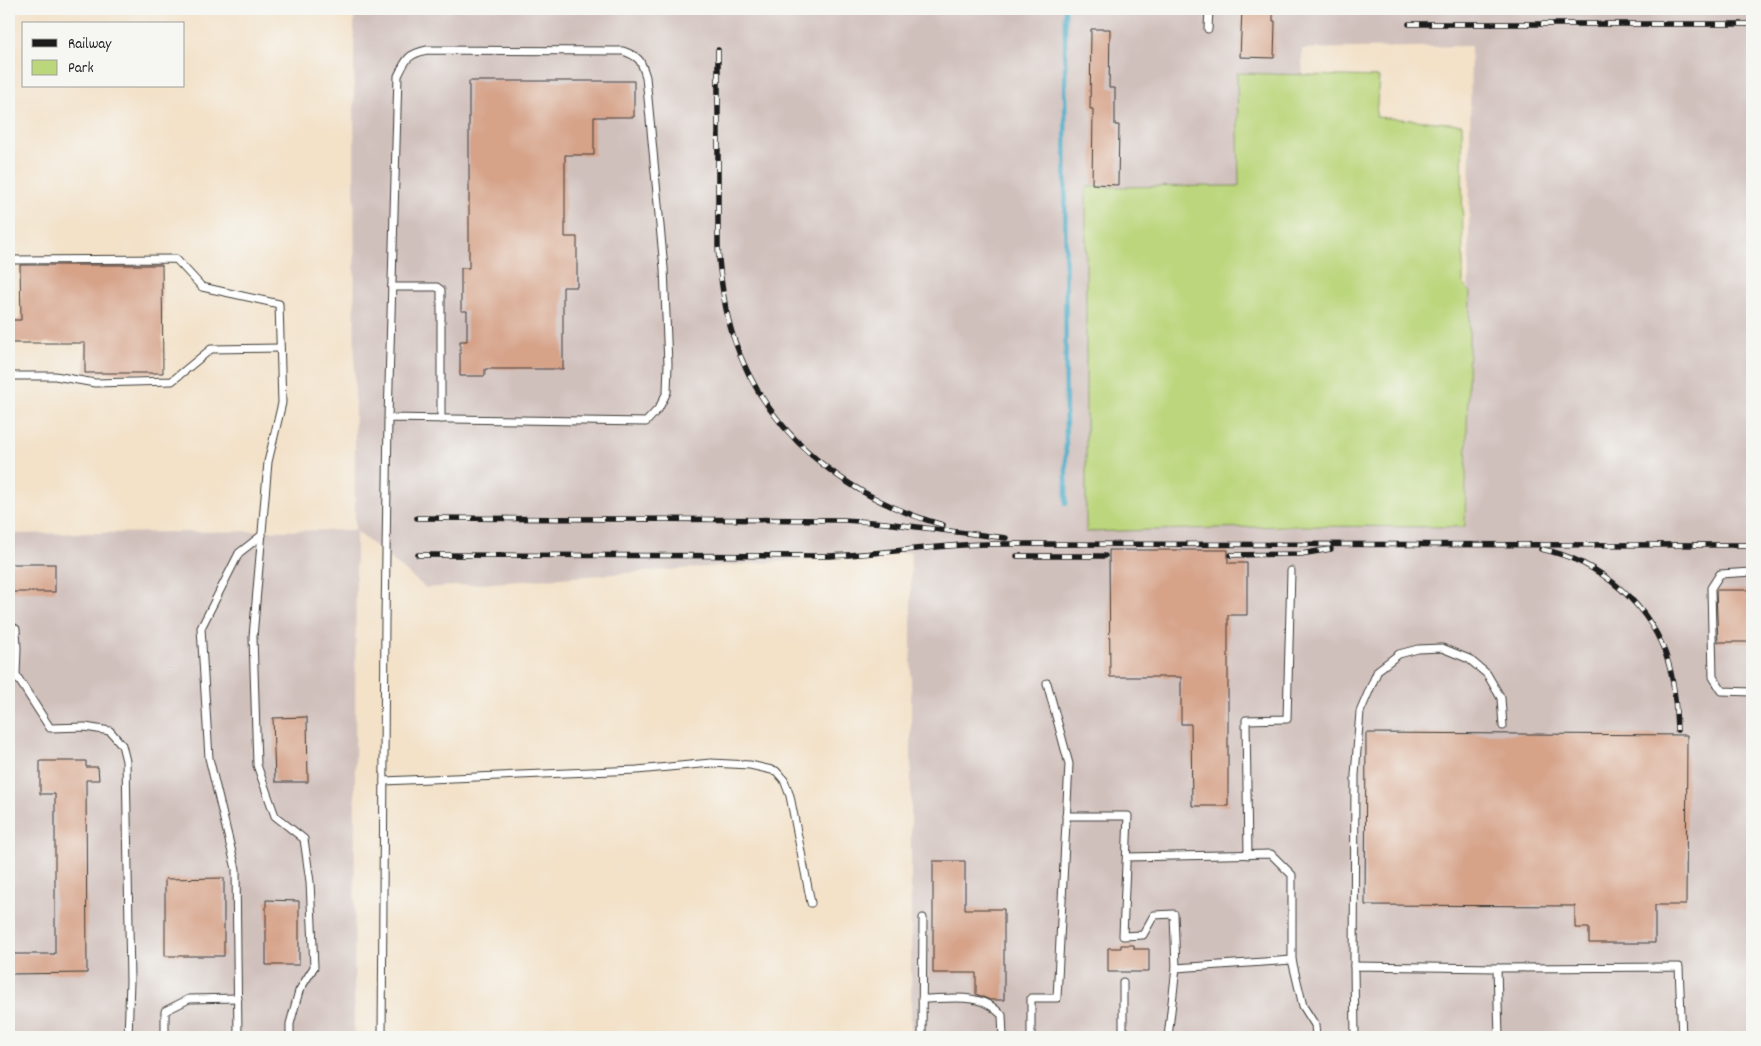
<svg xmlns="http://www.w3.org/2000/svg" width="1761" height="1046" font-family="Dekko,sans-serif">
<rect width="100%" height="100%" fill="#f6f6f2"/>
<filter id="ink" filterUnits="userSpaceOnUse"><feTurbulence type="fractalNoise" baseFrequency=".02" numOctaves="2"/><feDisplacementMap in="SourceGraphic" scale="10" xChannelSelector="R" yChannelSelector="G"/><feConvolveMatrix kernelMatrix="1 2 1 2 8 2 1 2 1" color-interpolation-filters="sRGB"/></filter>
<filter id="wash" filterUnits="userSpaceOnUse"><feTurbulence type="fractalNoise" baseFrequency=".0096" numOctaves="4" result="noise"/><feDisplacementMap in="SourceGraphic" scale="20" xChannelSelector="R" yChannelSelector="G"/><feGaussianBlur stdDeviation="1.12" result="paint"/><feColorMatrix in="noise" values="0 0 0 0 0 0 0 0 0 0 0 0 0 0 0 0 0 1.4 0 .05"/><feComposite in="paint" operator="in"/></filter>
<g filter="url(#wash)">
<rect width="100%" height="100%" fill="#f3e1c8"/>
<path fill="#d0c0bc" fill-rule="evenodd" d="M354,9H1752V1037H911V552L426,588L356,531L354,1037H9V534L355,530ZM1471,46L1466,527H1099L1305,189L1302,49Z"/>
<polygon fill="#bbd67b" stroke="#6c794c" points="1237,73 1379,77 1376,117 1462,124 1463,283 1470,292 1465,527 1287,526 1086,532 1086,187 1239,186"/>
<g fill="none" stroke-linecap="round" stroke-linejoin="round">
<polyline stroke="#47aac6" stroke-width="4.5" points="1065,9 1066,504"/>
</g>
<g id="blocks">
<g fill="#d6a288">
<polygon points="1242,9 1273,9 1273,21 1275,21 1274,58 1240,57"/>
<polygon points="1091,29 1110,29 1109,88 1115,88 1115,125 1119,125 1118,185 1092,184 1093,109 1090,109"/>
<polygon points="469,81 634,81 634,117 594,117 594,155 565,155 565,237 577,237 577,287 563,287 563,369 485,369 485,376 460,376 460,341 467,341 467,311 461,311 461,268 469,268"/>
<polygon points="20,265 162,265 163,373 85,373 85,343 9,343 9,320 21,320"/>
<polygon points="1109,550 1228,550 1228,563 1247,563 1247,615 1228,615 1228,806 1192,806 1191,724 1181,724 1181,677 1110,677"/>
<rect x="9" y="564" width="46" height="28"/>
<polygon points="1716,590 1752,590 1752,642 1718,642"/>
<polygon points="307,717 308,782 275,782 273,718"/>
<polygon points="1366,733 1687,735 1686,905 1655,905 1655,943 1589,943 1589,928 1575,928 1575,906 1365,905"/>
<polygon points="40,761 86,761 86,767 98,767 99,780 86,780 87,973 9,974 9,954 55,954 55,794 40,794"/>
<polygon points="933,861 965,861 965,909 1004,909 1004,1000 990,1000 976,994 976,973 933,973"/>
<polygon points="224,878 224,956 165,956 165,879"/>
<polygon points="266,900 299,901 299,965 266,965"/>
<polygon points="1121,945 1134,945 1134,949 1149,949 1149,972 1108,972 1108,948 1121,948"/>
</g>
</g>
</g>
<g filter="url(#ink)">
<use href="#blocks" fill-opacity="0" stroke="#3c3a36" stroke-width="1"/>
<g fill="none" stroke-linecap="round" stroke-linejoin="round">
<defs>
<g id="lane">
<polyline points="1208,29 1209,9"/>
<polyline points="9,260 176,259 202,287 279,304 282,403 268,462 253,637 257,765 275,816 304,839 310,882 314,967 299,991 290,1024 290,1037"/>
<polyline points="392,287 437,287 441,290 441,419"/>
<polyline points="9,376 55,376 95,383 172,381 211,349 280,348"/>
<polyline points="1752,572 1720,574 1711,588 1713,677 1722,691 1752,692"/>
<polyline points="9,625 16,629 17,648 16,675"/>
<polyline points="9,671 16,675 50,728 85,727 110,731 122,745 126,761 130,981 128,1037"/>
<polyline points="384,781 637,770 711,763 750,765 776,771 784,780 790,796 811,903"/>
<polyline points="1066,816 1128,816 1123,936 1143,935 1154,915 1174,914 1176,968"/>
<polyline points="1248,855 1246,720 1287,719 1291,571"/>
<polyline points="1127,857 1271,854 1292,875 1292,960"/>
<polyline points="1354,966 1355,775 1360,712 1378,670 1399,654 1418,649 1442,648 1469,659 1487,674 1501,698 1503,726"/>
<polyline points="1123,982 1123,1037"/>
<path d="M922,999C943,999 971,994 989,1005C994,1007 998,1012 1002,1015L1003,1037"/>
<polyline points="165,1037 165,1011 189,999 238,998"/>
<polyline points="238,1037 236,869 209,758 201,628 239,553 262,535"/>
<path d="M382,1037L385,621L388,418L398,76C406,59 408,54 427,50L623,51C640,57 641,60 646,77L664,268L668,364L667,392L659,408L646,422L388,418"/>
<polyline points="922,1037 923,918"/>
<polyline points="1031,1037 1031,998 1057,998 1069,764 1047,683"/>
<polyline points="1168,1037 1176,968 1292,960 1303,1006 1315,1025 1316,1037"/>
<polyline points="1355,1037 1354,966 1497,968"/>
<polyline points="1499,1037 1497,968 1679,967 1682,1037"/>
</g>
</defs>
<use href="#lane" stroke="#3c3a36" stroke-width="9"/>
<use href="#lane" stroke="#fff" stroke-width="7"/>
<defs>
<g id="rail">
<polyline points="1409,24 1752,24"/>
<path d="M718,50V246C720,277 724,307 733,336C765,434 847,498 943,525"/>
<polyline points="417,518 844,520 885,523 1006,538"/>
<path d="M1541,549C1600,561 1653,606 1669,665C1675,687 1676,708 1677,730"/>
<path d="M418,555L830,556C883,554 935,545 987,544L1752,545"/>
<polyline points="1231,555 1301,554 1331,549"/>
<polyline points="1017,556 1105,556"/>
</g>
</defs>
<use href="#rail" stroke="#1c1c1c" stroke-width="5.5"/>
<use href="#rail" stroke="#f6f6f2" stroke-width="4" stroke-dasharray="11" stroke-linecap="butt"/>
</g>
</g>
<rect width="1761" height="1046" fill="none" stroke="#f6f6f2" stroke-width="30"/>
<rect x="22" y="22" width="162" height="65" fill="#f6f6f2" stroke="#9f9f9c"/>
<rect x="32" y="39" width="25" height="8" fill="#1c1c1c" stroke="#9f9f9c"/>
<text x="68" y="48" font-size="15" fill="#1c1c1c">Railway</text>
<rect x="32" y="60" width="25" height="15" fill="#bbd67b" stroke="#9f9f9c"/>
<text x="68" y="72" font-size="15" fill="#1c1c1c">Park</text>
</svg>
